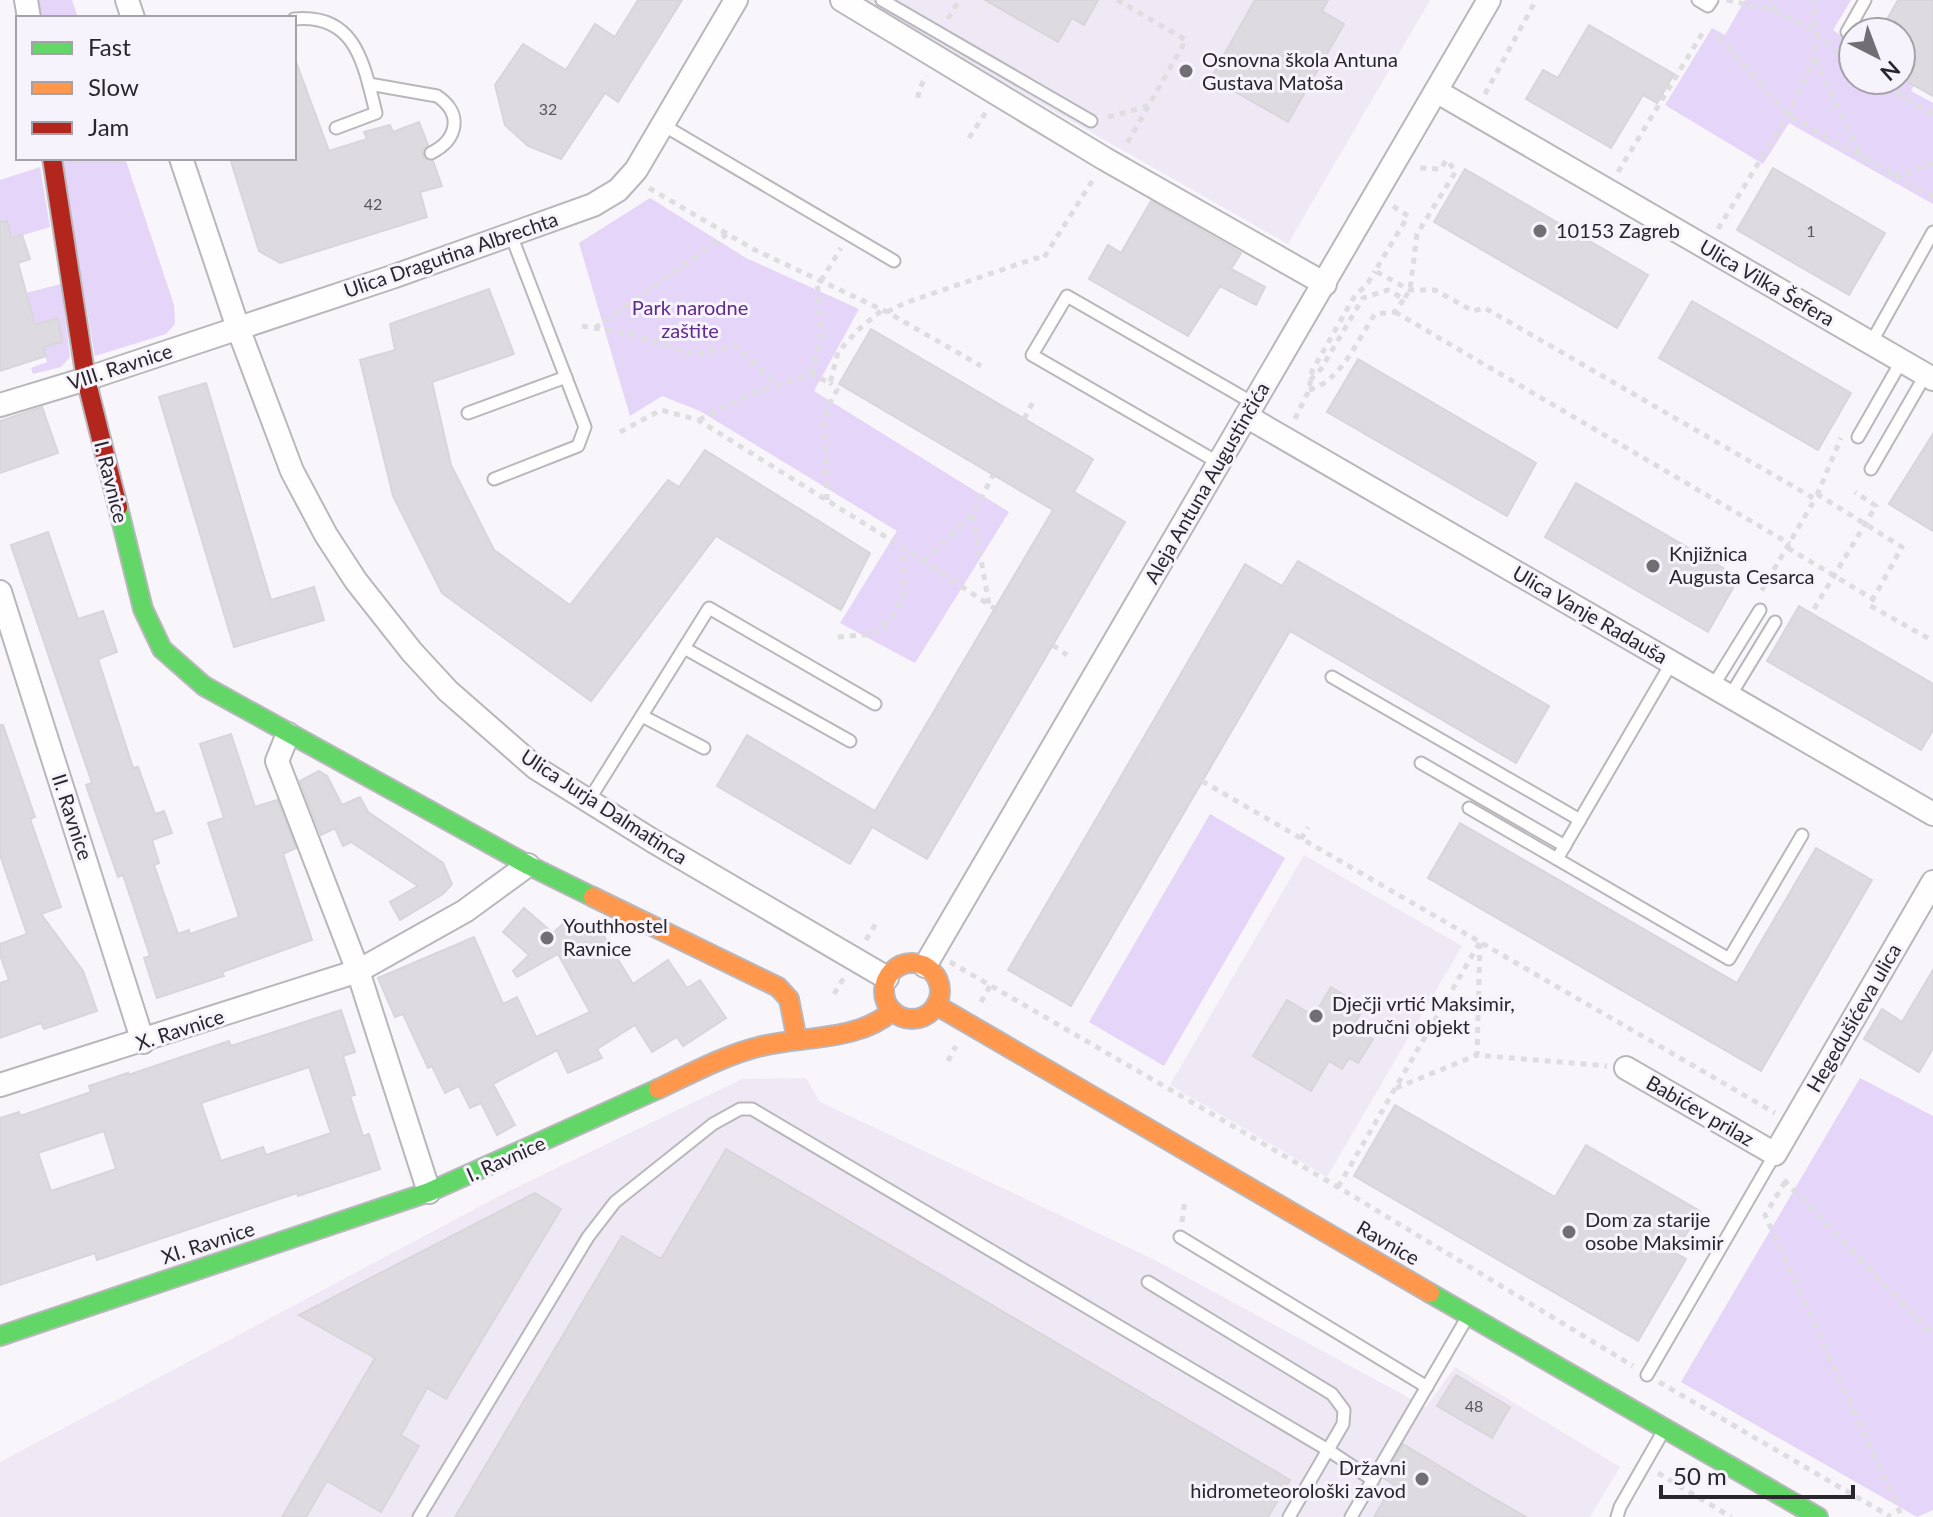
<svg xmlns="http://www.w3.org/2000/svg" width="1933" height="1517" font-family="Lato,sans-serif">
<rect width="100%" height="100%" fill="#f8f5fb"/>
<g fill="#efe9f6">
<polygon points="858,0 1430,0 1288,244"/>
<polygon points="1304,855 1462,946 1327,1177 1170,1085"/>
<polygon points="806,1078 820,1102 1153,1259 1426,1407 1455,1367 1620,1467 1590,1517 0,1517 0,1462 505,1193 742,1079"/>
</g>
<g fill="#e5d5f8">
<polygon points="32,0 72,0 78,18 35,18"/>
<polygon points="1745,0 1851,0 1833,30 1853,44 1853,80 1901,80 1901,77 1914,85 1911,91 1933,103 1933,204 1789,123 1763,164 1665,105 1712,28 1725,35"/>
<polygon points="60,158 125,158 174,305 175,324 166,334 95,356"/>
<polygon points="40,167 50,227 0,242 0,180"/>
<polygon points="650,198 746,258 859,309 814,391 1009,512 915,663 840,623 897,531 700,411 662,396 630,416 579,243"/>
<polygon points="61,284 70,357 61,367 33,374 31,368 47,362 26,293"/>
<polygon points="1210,814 1285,858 1164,1066 1089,1022"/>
<polygon points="1860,1078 1933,1116 1933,1510 1917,1517 1681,1382"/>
</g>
<g fill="#dedbe0" stroke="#d8d6db" stroke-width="2" fill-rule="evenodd">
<polygon points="638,0 682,0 618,102 605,93 561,159 528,146 505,125 495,85 523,44 566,70 595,24 615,37"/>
<polygon points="985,0 1098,0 1084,25 1072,18 1058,42"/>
<polygon points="1255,0 1328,0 1322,11 1344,24 1288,122 1211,78"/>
<polygon points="1898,0 1933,0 1933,96 1906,81 1917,63 1901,54 1901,32 1880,32"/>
<polygon points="1589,25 1674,74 1657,103 1643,95 1611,148 1526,99 1543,70 1558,78"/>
<polygon points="294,62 296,62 329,151 367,139 364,132 390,125 393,132 419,122 428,145 423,150 423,157 433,161 442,186 420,192 427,217 280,263 259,251 230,158 294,158"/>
<polygon points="1773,168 1885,233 1849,295 1737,230"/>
<polygon points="1465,169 1648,275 1617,328 1434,222"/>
<polygon points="1151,201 1241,253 1231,269 1265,287 1256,305 1220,286 1188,336 1089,279 1108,245 1121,253"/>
<polygon points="7,221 11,238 22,235 30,259 18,263 35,325 58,318 62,342 43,347 46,356 0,371 0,222"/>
<polygon points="489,289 514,354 432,382 451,465 494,550 570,605 668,480 679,487 705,450 870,553 841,610 716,536 591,701 442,593 393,496 360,360 395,350 390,324"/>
<polygon points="1692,301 1851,393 1818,450 1659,358"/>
<polygon points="871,329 1093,459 1074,492 1125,522 927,859 872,827 850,864 717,786 747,735 875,811 1053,510 839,384"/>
<polygon points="1358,359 1536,463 1507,516 1327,412"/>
<polygon points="206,383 271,600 314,587 324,620 234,647 159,397"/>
<polygon points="42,407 58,453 0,473 0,421"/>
<polygon points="1933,434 1933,531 1889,504"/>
<polygon points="1576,483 1739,577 1708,632 1545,537"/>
<polygon points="48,532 78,619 103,611 117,652 98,659 133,768 138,767 155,814 164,811 172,833 152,840 159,863 154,865 178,934 189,930 190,934 239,917 208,823 224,818 200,744 231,734 255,807 277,800 296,848 283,854 312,940 222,972 224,976 157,998 144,958 150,956 123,875 118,877 86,785 92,783 11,545"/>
<polygon points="1298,561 1549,706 1516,763 1290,631 1071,1006 1008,970 1245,564 1282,586"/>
<polygon points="1799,606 1933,684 1933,730 1921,750 1767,661"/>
<polygon points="0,725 3,725 35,817 30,819 61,907 41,914 83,971 97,1011 44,1029 41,1023 0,1038 0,983 9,980 0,955 0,944 27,934 0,855"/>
<polygon points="319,771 327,776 342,805 360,797 368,812 443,863 452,884 443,894 400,920 390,902 418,886 351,842 343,846 335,828 321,835 300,781"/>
<polygon points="1460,823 1737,983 1816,848 1872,880 1761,1071 1428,878"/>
<polygon points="524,908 553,933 568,919 593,938 602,933 633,984 668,960 687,988 700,980 726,1018 683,1046 677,1037 652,1052 635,1025 597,1049 602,1058 568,1073 557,1050 493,1084 515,1125 497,1135 481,1103 470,1108 459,1086 445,1093 432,1066 428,1068 403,1014 395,1017 378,978 474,937 503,1004 517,997 536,1037 590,1012 558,954 517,977 513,971 529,955 503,932"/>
<polygon points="1933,970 1933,1048 1919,1072 1864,1039 1882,1009 1902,1022"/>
<polygon points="1331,987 1364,1008 1352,1027 1373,1039 1358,1063 1349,1058 1342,1069 1329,1061 1311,1091 1253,1056 1287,1000 1314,1016"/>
<path d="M341,1010L355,1052L343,1056L355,1095L350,1096L363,1136L369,1134L380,1169L298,1196L297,1193L97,1260L95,1253L0,1285V1118L19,1112L20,1116L91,1092L89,1086L128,1073V1075L229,1041L231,1046ZM309,1067L331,1133L266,1155L263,1147L221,1161L201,1103ZM104,1131L116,1169L51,1191L38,1153Z"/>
<polygon points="1395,1105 1555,1197 1586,1145 1700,1211 1675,1253 1686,1259 1638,1341 1354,1176"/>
<polygon points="726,1149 1290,1480 1268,1517 455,1517 622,1236 661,1259"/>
<polygon points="535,1193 561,1209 446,1399 427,1388 401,1435 419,1446 381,1512 327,1481 306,1517 282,1517 375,1358 299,1315"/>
<polygon points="1456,1375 1510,1407 1492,1438 1437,1406"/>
<polygon points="1403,1444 1486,1494 1526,1517 1374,1517 1393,1484 1383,1478"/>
</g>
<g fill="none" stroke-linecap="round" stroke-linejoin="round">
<defs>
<g id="lane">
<polyline points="882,0 1091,121"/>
<polyline points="1698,0 1708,6 1712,0"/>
<path d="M294,19C357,13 364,66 376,113L336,128"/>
<polyline points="1853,36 1847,32 1865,0"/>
<polyline points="1901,65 1906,68"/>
<path d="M369,84L437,96C464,114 457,140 431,153"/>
<polyline points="663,125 894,261"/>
<polyline points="1871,343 1933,232"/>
<polyline points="468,413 566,377"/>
<polyline points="1858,437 1902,360"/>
<polyline points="1219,463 1032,355 1067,296 1253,403"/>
<polyline points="1871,469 1926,374"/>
<polyline points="494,479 578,446 585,427 511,235"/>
<polyline points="684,648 850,741"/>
<polyline points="1332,677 1580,820"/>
<polyline points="1713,686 1760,610"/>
<polyline points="1730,696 1775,622"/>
<polyline points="642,716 704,748"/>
<polyline points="1421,763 1565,846"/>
<polyline points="589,800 709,608 875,704"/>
<polyline points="1469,808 1557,859 1672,662"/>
<polyline points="1557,859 1729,959 1802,835"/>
<polyline points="1180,1237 1427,1387"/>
<polyline points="1148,1282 1332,1394 1344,1410 1343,1424 1289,1517"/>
<polyline points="1647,1375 1775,1154"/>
<polyline points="419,1517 588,1237 615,1202 713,1124 740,1109 752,1109 1328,1450 1373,1480"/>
<polyline points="1351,1517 1468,1316"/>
<polyline points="1617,1517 1620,1507 1664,1430"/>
</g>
<g id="street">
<polyline points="26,0 29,18"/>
<polyline points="127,0 133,18"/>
<polyline points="842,0 1105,159 1325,284"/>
<polyline points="1436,91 1933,379"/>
<polyline points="181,158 238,328 292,471 326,535 356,581 412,652 448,691 536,768 653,841 887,978"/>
<polyline points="0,405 86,379 395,276 593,205 618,190 636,170 736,0"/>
<polyline points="1246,416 1933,814"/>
<polyline points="0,592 143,1042"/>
<polyline points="288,734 277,761 358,971 429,1192"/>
<polyline points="925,966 1489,0"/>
<polyline points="1626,1068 1775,1154 1933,882"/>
<polyline points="0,1085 358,971 465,911 528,865"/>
</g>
<g id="fast">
<polyline points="118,507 143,609 162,649 204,686 528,865 593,897"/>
<polyline points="1430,1293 1818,1517"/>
<polyline points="0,1336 429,1192 658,1089"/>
</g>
<g id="slow">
<polyline points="593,897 778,987 789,999 797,1040"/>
<circle cx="912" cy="991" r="28"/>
<polyline points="936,1005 1430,1293"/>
<path d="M658,1089C692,1073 725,1055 762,1046C804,1036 859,1041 892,1011"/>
</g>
<polyline id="jam" points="52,158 86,379 118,507"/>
</defs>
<use href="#lane" stroke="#b9b7bb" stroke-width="15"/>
<use href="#street" stroke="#b9b7bb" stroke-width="26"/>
<use href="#fast" stroke="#b9b7bb" stroke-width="22"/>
<use href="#slow" stroke="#b9b7bb" stroke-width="22"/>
<use href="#jam" stroke="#b9b7bb" stroke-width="22"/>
<g stroke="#dedee0" stroke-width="5" stroke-dasharray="6 6" stroke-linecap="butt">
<polyline points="1117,0 1186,40 1125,147"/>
<polyline points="1727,0 1772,10 1803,24 1853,64"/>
<polyline points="1772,10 1778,0"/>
<polyline points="948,19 959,0"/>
<polyline points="1719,37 1788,115 1933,197"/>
<polyline points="1815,59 1856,146 1864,157"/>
<polyline points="1876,80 1933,115"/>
<polyline points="1485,94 1536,0"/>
<polyline points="918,98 919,89 927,76"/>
<polyline points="1108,117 1148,106"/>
<polyline points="969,138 986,112"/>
<polyline points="1618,172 1705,29"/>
<polyline points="1893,175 1907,173 1933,163"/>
<polyline points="649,188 753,249 887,312 981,366"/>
<polyline points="1393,206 1408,216 1375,271 1410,290 1435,290 1473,311 1485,308 1815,499 1759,595"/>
<polyline points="1718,229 1788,115 1814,58 1816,35 1813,0"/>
<polyline points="821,281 841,248"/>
<polyline points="887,312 905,303 1036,258 1043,259 1094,178"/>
<polyline points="1395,312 1790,544"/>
<polyline points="582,326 634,335 696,355 735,345 776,384"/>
<polyline points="595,328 727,234"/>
<polyline points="811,374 822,336 817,281"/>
<polyline points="1310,380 1321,369 1363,298 1388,290 1404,299 1410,290 1417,234 1456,171 1446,160 1441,169 1418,168"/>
<path d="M1309,390C1341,381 1357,341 1375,314L1395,312L1404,299"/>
<polyline points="1024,419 1034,400"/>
<polyline points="1295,419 1309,390 1312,371 1354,297 1368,283 1375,271"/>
<polyline points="699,420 755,392 811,374 830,383 838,352 859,329 881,311"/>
<polyline points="620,432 661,410 698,420 902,547 994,608"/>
<polyline points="1817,494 1902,547 1873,599"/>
<polyline points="1817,495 1841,438"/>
<polyline points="827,500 825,427 827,408 837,390 830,383"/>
<polyline points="973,515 989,604"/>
<polyline points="1788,548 1873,599 1869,605 1933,641"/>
<polyline points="924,561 973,514 993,475"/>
<polyline points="1814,609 1876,506 1855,492"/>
<polyline points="838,637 873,634 894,615 905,591 902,548"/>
<polyline points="1053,645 1067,655"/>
<polyline points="1139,745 1153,753"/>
<polyline points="1202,781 1775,1113"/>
<polyline points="1301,839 1308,827"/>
<polyline points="866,940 878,920"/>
<polyline points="1480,943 1477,1055 1607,1066"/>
<polyline points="950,962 1338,1187 1633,1366"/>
<polyline points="834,994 845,976"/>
<polyline points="981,1002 990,986"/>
<polyline points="948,1061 956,1046"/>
<polyline points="1396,1088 1477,1055"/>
<polyline points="1784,1180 1933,1335"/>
<polyline points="1785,1182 1765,1215 1902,1517"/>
<polyline points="1338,1187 1480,942"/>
<polyline points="1182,1222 1185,1200"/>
<polyline points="1659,1382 1891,1517"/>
<polyline points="1658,1473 1731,1517"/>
</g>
<use href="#lane" stroke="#fefefe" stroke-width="11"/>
<use href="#street" stroke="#fefefe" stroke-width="22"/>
<use href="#fast" stroke="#63d668" stroke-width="18"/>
<use href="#slow" stroke="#ff974d" stroke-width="18"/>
<use href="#jam" stroke="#b3261e" stroke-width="18"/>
</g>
<g fill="#716f74" stroke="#f7f3fd" stroke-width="3">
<circle cx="1186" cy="71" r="8"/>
<circle cx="1540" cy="231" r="8"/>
<circle cx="1653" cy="566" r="8"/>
<circle cx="547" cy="938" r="8"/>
<circle cx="1316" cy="1016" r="8"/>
<circle cx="1569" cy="1232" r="8"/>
<circle cx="1422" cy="1479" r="8"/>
</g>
<g text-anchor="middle" stroke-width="6" stroke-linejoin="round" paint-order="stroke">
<g font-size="16" fill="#59575b">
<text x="548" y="115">32</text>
<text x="373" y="210">42</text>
<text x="1811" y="237">1</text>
<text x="1474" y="1412">48</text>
</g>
<g font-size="20" fill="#29272b" stroke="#f7f3fd" text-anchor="start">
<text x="1202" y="67">Osnovna škola Antuna<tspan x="1202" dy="23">Gustava Matoša</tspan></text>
<text x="1556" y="238">10153 Zagreb</text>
<text x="1669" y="561">Knjižnica<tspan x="1669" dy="23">Augusta Cesarca</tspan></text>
<text x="563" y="933">Youthhostel<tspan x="563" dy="23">Ravnice</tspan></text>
<text x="1332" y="1011">Dječji vrtić Maksimir,<tspan x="1332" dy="23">područni objekt</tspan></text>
<text x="1585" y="1227">Dom za starije<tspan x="1585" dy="23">osobe Maksimir</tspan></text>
<text x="1406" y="1475" text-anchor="end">Državni<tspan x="1406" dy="23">hidrometeorološki zavod</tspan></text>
</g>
<g font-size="20" fill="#29272b" stroke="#f7f3fd">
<text transform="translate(451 255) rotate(-19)" y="7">Ulica Dragutina Albrechta</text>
<text transform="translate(1767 283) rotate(30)" y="7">Ulica Vilka Šefera</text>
<text transform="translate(120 367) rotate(-18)" y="7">VIII. Ravnice</text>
<text transform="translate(111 482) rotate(76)" y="7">I. Ravnice</text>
<text transform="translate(1207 483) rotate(-60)" y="7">Aleja Antuna Augustinčića</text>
<text transform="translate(1590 615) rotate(30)" y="7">Ulica Vanje Radauša</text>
<text transform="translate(604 807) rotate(33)" y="7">Ulica Jurja Dalmatinca</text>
<text transform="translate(72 817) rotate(72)" y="7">II. Ravnice</text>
<text transform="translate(1854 1018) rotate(-60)" y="7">Hegedušićeva ulica</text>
<text transform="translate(180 1030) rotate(-18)" y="7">X. Ravnice</text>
<text transform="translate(1700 1111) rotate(30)" y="7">Babićev prilaz</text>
<text transform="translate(506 1159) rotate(-24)" y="7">I. Ravnice</text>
<text transform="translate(208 1243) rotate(-18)" y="7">XI. Ravnice</text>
<text transform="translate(1388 1243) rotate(30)" y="7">Ravnice</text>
</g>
<g font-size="20" fill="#602c8b" stroke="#f7f3fd">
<text x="690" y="315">Park narodne<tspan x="690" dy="23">zaštite</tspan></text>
</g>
</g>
<rect x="16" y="16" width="280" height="144" fill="#f7f3fd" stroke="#a5a1a9" stroke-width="2"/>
<rect x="32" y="42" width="40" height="12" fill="#63d668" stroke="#a5a1a9" stroke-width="2"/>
<text x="88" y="56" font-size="24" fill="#29272b">Fast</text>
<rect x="32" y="82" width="40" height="12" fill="#ff974d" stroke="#a5a1a9" stroke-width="2"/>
<text x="88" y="96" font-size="24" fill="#29272b">Slow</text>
<rect x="32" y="122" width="40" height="12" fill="#b3261e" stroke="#a5a1a9" stroke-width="2"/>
<text x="88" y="136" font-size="24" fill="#29272b">Jam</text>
<g transform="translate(1877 56) rotate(138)"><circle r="38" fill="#f7f3fd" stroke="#a5a1a9" stroke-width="2"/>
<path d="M0-6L14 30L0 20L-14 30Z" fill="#716f74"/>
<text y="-12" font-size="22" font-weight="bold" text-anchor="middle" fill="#29272b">N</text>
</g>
<path d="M1661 1485v12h192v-12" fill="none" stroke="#29272b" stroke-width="4"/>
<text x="1673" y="1485" font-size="24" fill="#29272b" stroke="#f7f3fd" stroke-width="6" paint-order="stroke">50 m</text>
</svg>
